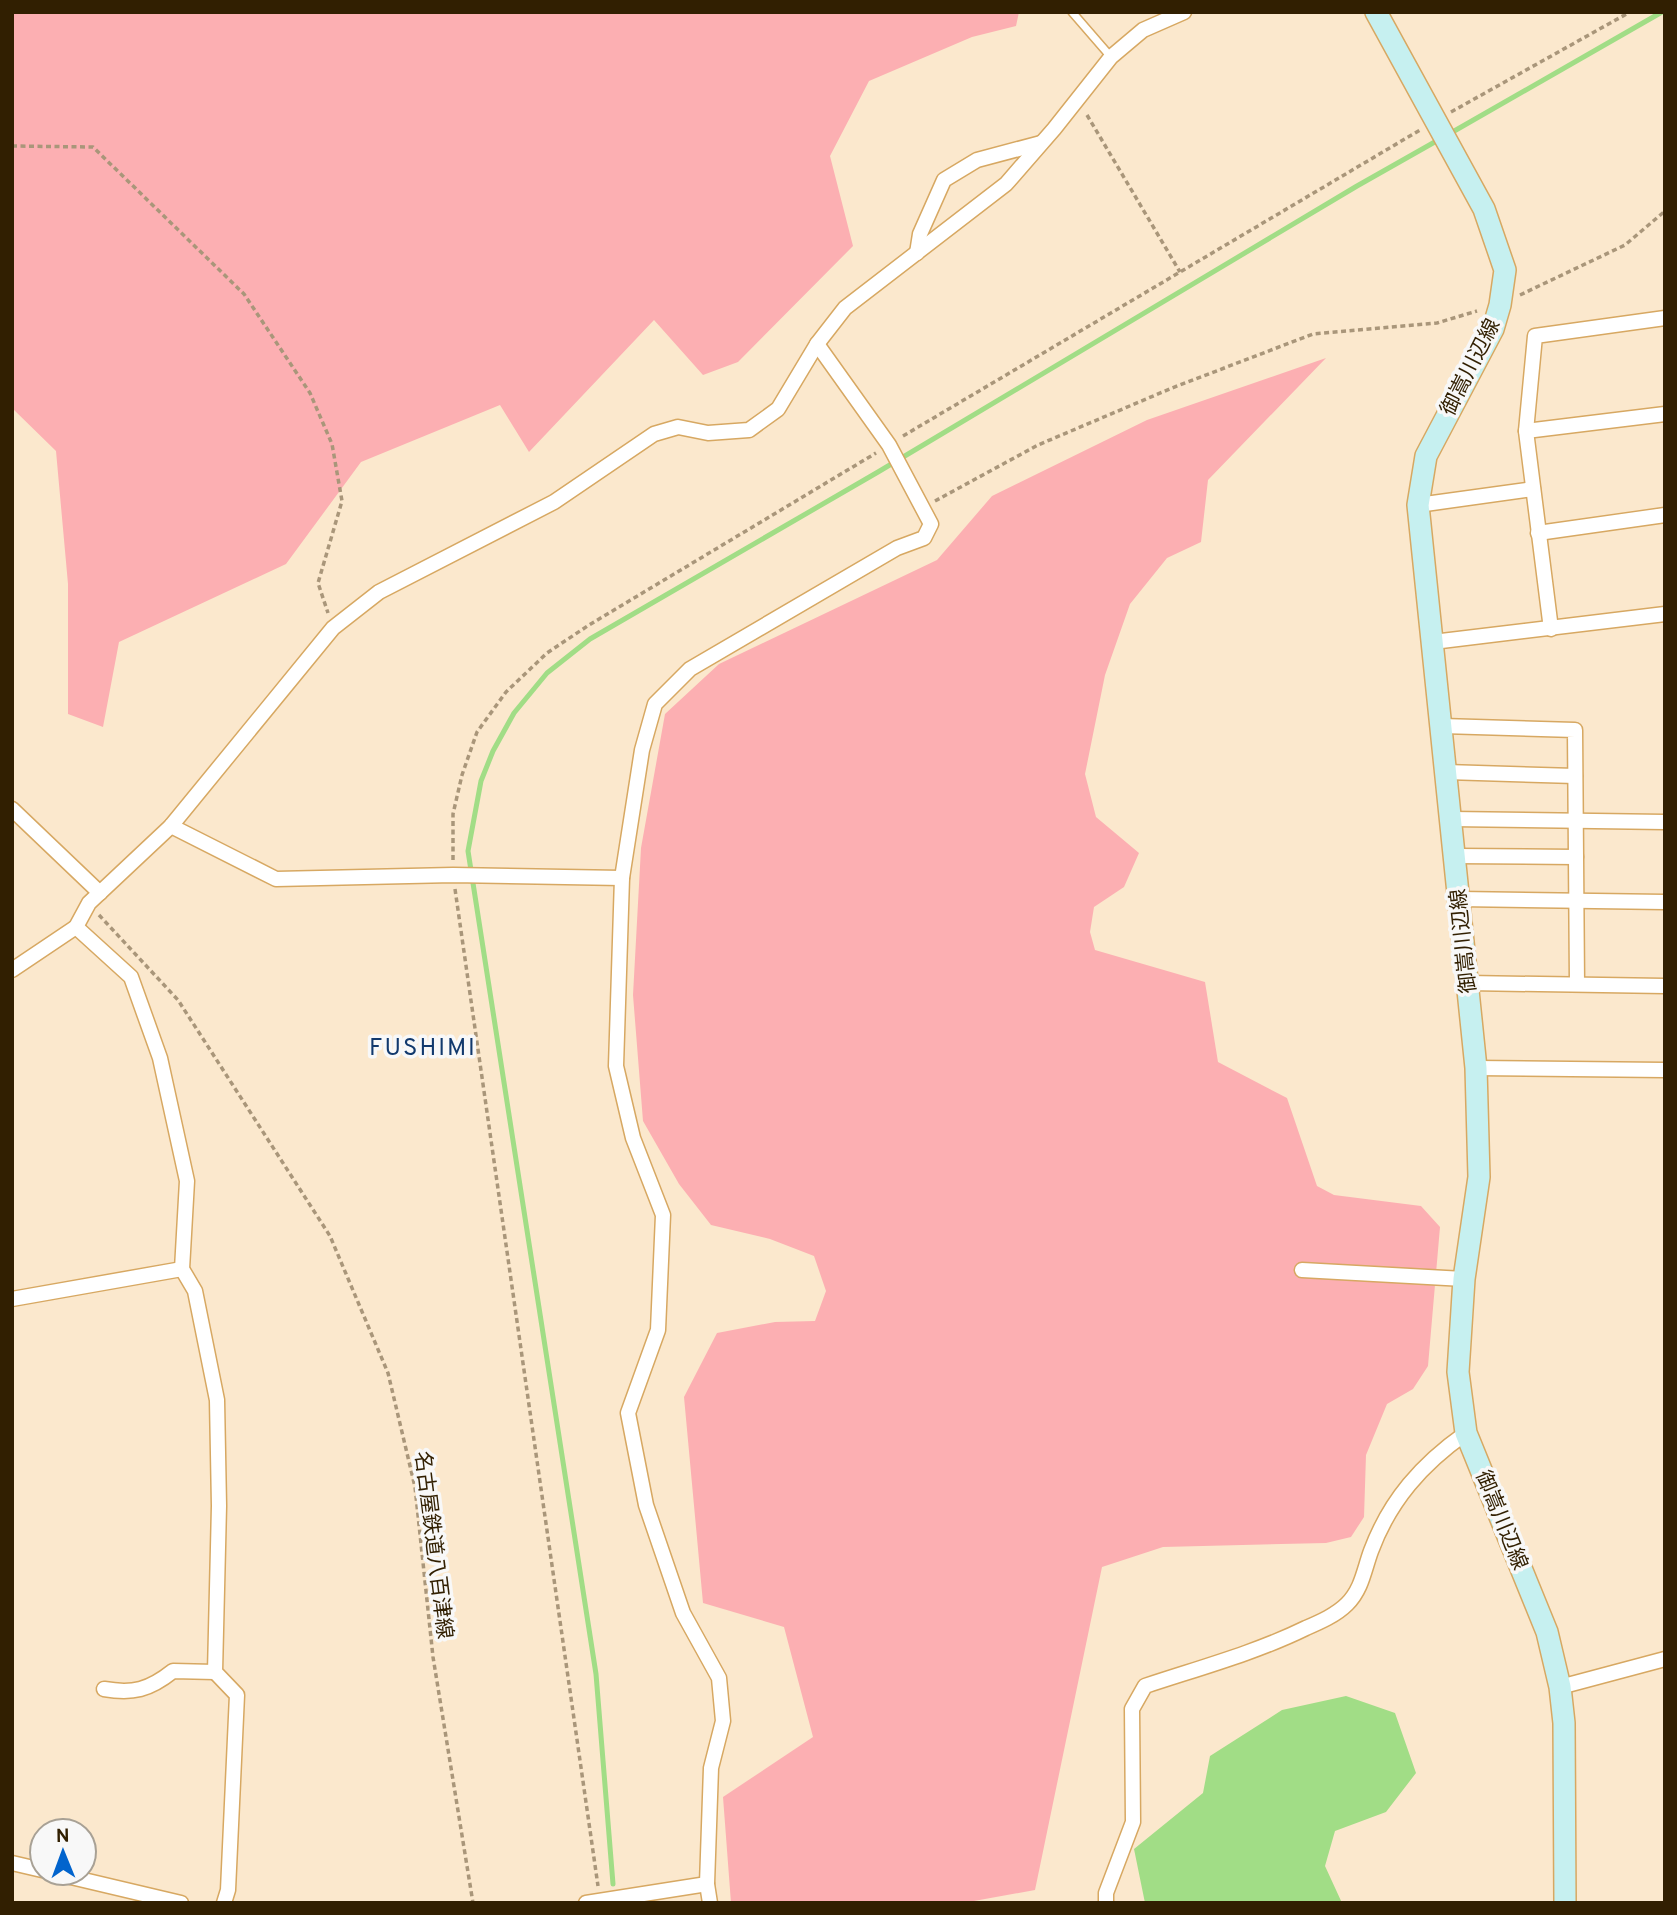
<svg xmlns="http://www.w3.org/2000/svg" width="1677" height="1915" font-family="Overpass,'Noto Sans JP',sans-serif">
<rect width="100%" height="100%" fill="#fbe8cd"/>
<g fill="#fcafb2">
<polygon points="12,12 1019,12 1016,26 972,37 869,81 830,156 853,246 738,362 703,375 654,320 529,452 500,405 361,462 286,564 119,642 103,727 68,714 68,584 56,451 12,408"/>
<polygon points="1326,358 1208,480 1201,542 1167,558 1130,604 1105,675 1085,774 1096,817 1139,853 1124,887 1094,907 1090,932 1095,950 1205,982 1218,1062 1287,1098 1317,1186 1334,1195 1421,1206 1440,1227 1428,1366 1413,1389 1387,1404 1366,1455 1364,1517 1351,1537 1326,1543 1163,1547 1102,1567 1035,1890 963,1903 731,1903 723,1797 813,1737 784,1627 703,1603 684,1397 717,1333 775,1322 815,1321 826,1291 814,1256 770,1239 711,1225 679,1184 643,1121 633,995 641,848 665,714 719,664 937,560 992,496 1147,420"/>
</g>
<polygon fill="#a1dd86" points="1346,1696 1395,1713 1416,1773 1386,1812 1335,1831 1325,1866 1342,1903 1145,1903 1134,1849 1203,1793 1210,1756 1282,1710"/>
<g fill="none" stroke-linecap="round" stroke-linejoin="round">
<g stroke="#a1dd86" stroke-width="5">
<polyline points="1449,134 1662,12"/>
<polyline points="613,1884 596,1674 468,851 481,781 493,751 514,713 547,673 590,639 878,472 1357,186 1440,139"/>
</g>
<defs>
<polyline id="service" points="1072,12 1111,57"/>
<g id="minor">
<polyline points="917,253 920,234 944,180 977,160 1041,143"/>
<polyline points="1526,431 1665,414"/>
<polyline points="1418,505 1533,489"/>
<polyline points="1538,533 1665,515"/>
<polyline points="1551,629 1526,431 1535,336 1665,318"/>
<polyline points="1433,642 1665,614"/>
<polyline points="1442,726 1575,730 1577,984"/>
<polyline points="1446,772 1575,776"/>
<polyline points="12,809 100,893"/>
<polyline points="1451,819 1665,822"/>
<polyline points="171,826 276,879 453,875 622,878"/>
<polyline points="1455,856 1576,857"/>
<polyline points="1459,899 1665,902"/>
<polyline points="76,927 131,977 160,1058 187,1181 182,1269 195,1291 217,1400 219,1506 215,1672 237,1695 228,1890 224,1903"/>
<polyline points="12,970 76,927 89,903 171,826 333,628 379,592 554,502 654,434 678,427 708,433 749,430 778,409 817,344 845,308 1006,184 1054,129 1111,57 1143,30 1184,12"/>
<polyline points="1468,983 1665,986"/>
<polyline points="1476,1068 1665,1070"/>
<polyline points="1302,1270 1464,1279"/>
<polyline points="12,1299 182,1269"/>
<polyline points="1560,1687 1665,1659"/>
<path d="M104,1689C133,1694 149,1690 173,1671L215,1672"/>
<polyline points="12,1863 42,1870"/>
<polyline points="54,1873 181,1903"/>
<polyline points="586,1903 707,1884"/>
<polyline points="710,1903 707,1884 711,1768 723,1721 719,1678 683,1613 646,1505 628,1413 658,1330 663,1215 633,1138 616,1066 622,878 642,750 655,704 690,669 897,548 924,538 931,524 889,445 817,344"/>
<path d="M1106,1903V1893L1133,1822L1132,1709L1145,1686C1199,1668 1255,1653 1306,1628C1320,1622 1336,1615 1347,1604C1362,1589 1364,1570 1371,1551C1390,1500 1422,1464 1466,1433"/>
</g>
<polyline id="secondary" points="1376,12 1484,209 1505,270 1500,305 1493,329 1426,456 1418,505 1476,1068 1479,1177 1464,1279 1458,1372 1466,1433 1547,1632 1560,1687 1564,1723 1565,1903"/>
</defs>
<use href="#service" stroke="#d7a862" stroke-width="10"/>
<use href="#minor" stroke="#d7a862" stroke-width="17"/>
<use href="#secondary" stroke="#d7a862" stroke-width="24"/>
<g stroke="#a9967a" stroke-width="3.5" stroke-dasharray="5 3.5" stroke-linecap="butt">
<polyline points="1451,112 1630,12"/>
<polyline points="1087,115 1180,272"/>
<polyline points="12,146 93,147 244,294 310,393 332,444 342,501 318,583 328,613"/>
<polyline points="1520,295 1625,245 1665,211"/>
<polyline points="903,436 1420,130"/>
<polyline points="935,501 1038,445 1172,388 1313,334 1437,323 1477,311"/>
<polyline points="453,860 453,814 462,775 477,732 506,692 547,653 589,625 876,453"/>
<polyline points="455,889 598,1886"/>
<polyline points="99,915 178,1000 330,1236 388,1373 415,1487 433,1657 473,1903"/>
</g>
<use href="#service" stroke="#fff" stroke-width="7"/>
<use href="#minor" stroke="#fff" stroke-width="14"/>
<use href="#secondary" stroke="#c6f0f0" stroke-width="21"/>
</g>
<g text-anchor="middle" stroke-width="7" stroke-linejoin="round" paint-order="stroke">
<g font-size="21" fill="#311f01" stroke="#f8f8f8">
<text transform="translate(1470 367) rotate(-63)" y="7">御嵩川辺線</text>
<text transform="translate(1463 941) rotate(-96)" y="7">御嵩川辺線</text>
<text transform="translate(1502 1520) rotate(68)" y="7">御嵩川辺線</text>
<text transform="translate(434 1545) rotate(83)" y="7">名古屋鉄道八百津線</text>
</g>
<g font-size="24" letter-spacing="2" fill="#11396d" stroke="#f8f8f8">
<text x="423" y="1055">FUSHIMI</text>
</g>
</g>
<rect width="1677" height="1915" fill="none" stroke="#311f01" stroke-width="28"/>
<g transform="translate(63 1852) rotate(359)"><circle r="33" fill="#f8f8f8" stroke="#a8a195" stroke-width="2"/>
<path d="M0-5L12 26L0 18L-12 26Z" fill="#0264cd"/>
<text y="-10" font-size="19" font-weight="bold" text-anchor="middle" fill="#311f01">N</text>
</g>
</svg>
